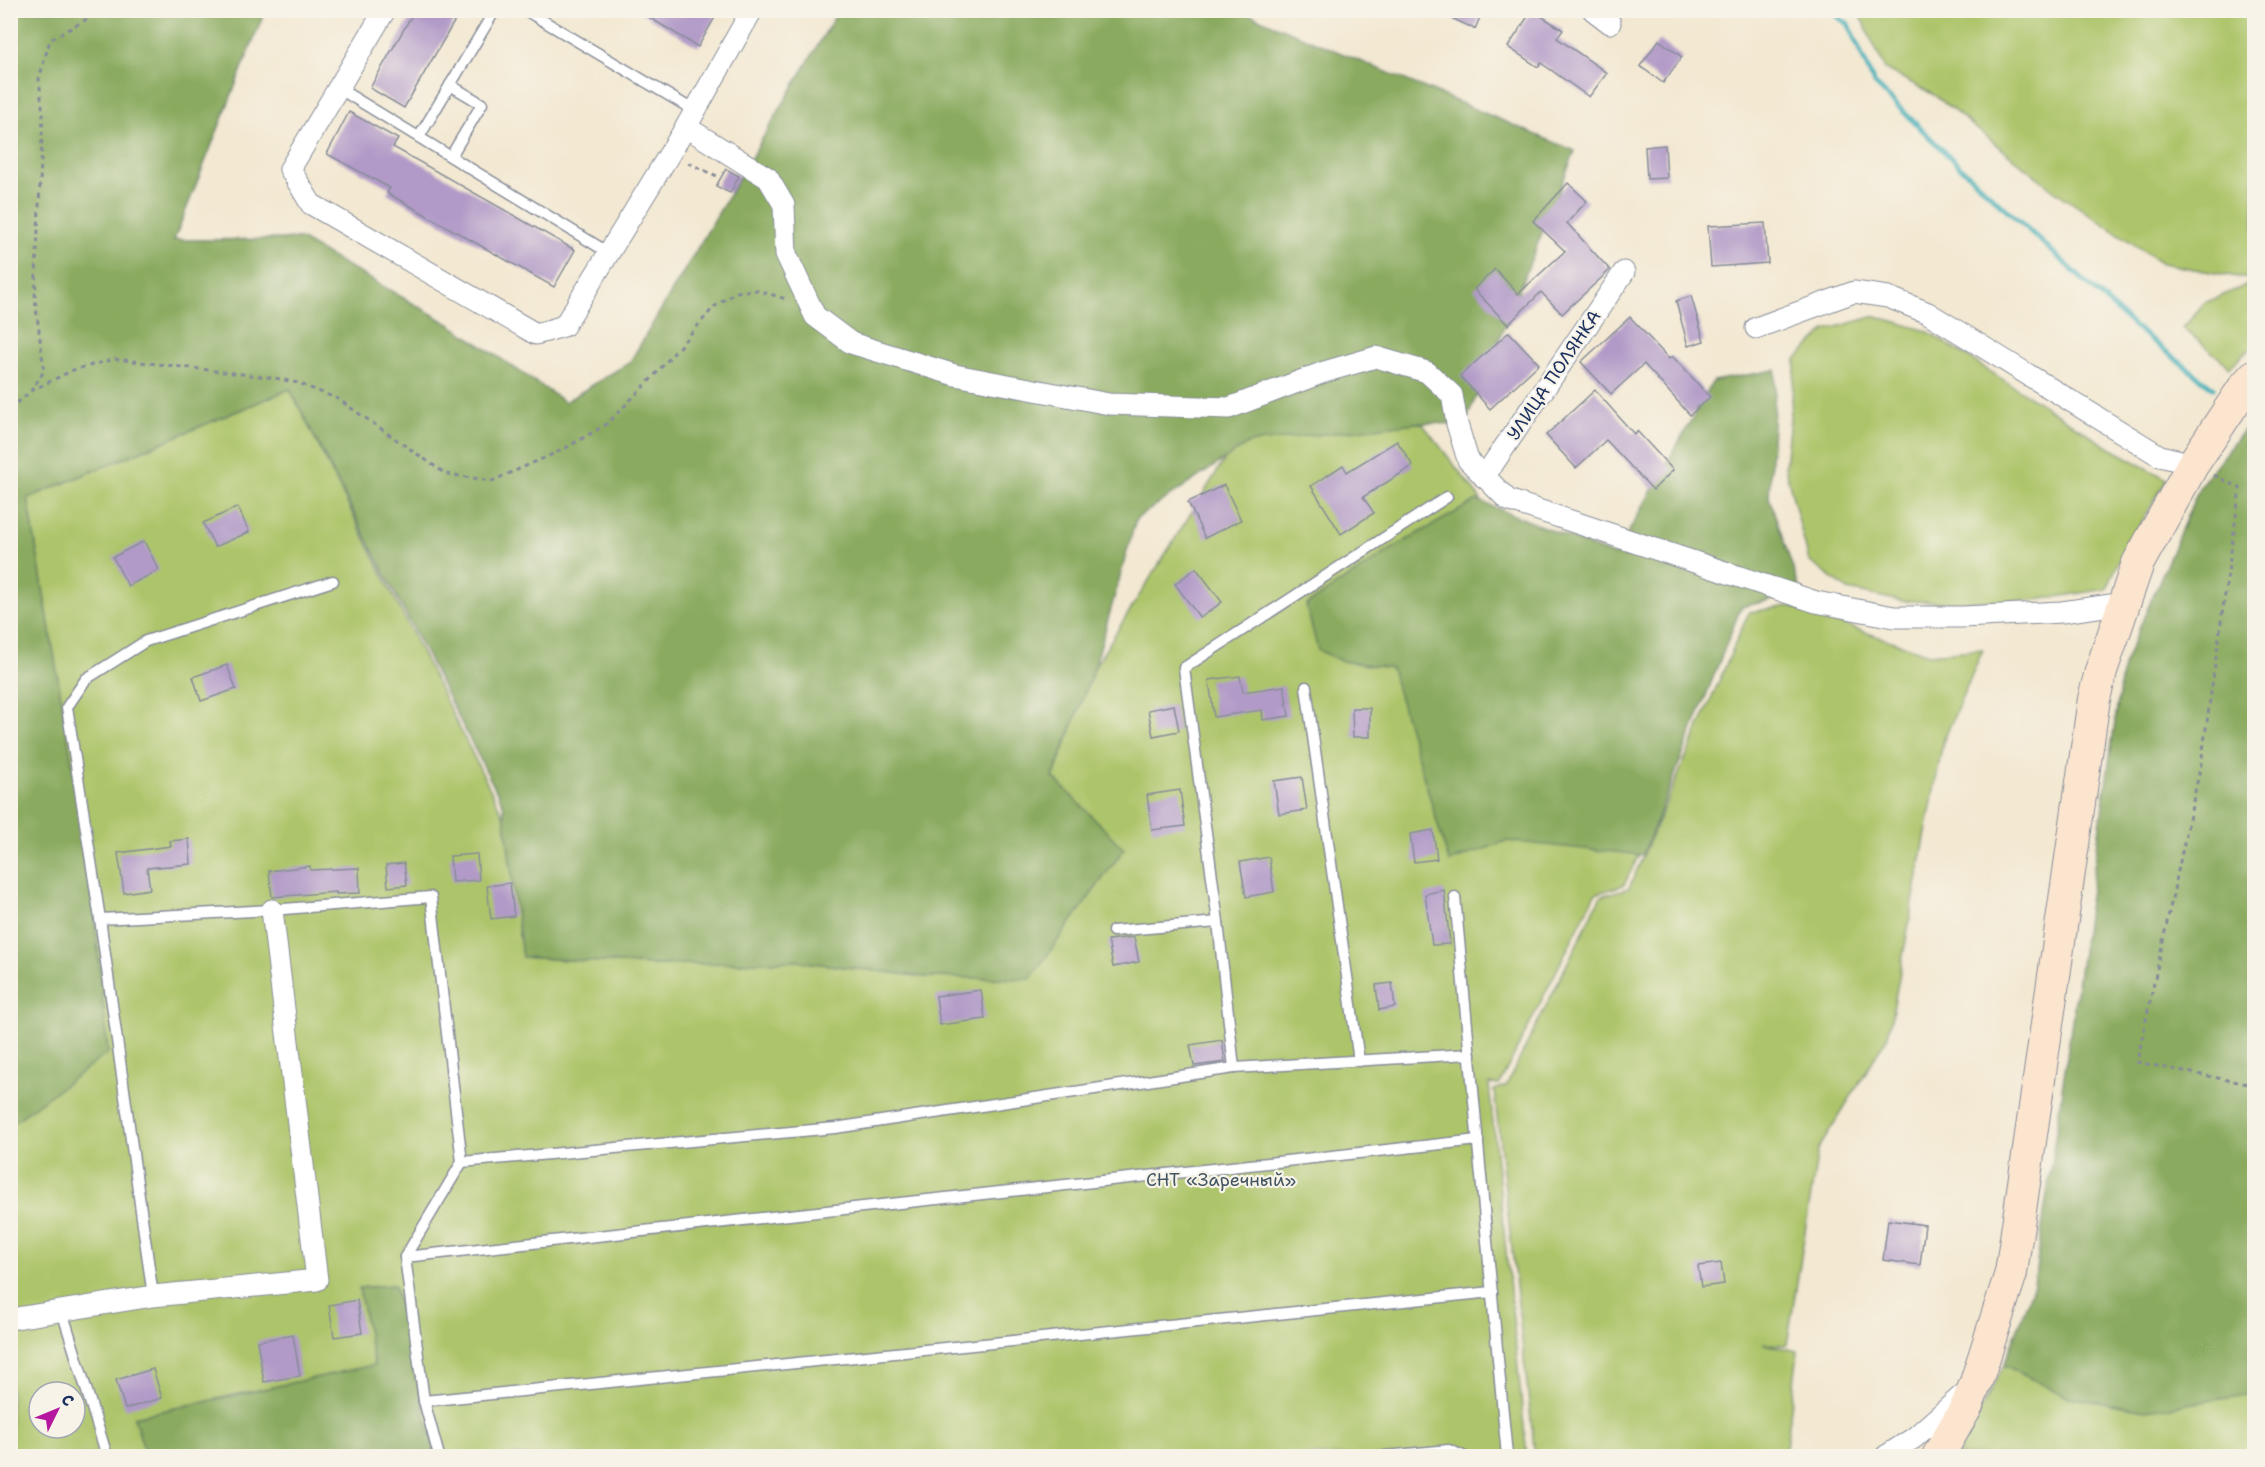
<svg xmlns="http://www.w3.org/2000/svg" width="2265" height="1467" font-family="'Shantell Sans',sans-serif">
<rect width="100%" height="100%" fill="#f7f3e8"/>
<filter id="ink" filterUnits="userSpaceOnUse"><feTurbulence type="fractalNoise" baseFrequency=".0167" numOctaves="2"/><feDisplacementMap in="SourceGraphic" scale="12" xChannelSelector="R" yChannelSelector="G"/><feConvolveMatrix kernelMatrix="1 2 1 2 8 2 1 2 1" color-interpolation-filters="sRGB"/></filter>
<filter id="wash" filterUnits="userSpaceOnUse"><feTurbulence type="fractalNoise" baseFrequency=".008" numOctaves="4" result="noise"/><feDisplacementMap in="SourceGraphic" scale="24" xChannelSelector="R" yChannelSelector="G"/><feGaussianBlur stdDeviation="1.35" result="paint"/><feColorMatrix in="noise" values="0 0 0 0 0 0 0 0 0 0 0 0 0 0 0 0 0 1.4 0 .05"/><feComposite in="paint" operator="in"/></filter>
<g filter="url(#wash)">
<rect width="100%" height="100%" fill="#f3e8d1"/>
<g fill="#adc56b" stroke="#647a64" stroke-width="1.5" fill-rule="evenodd">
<polygon points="1854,11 2254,11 2254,280 2162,263 2056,192 1934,95 1885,69 1860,16"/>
<polygon points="2254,282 2254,345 2230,367 2183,328 2204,303"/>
<polygon points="1876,316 1927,331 2110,448 2167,479 2118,563 2107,589 2036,600 1953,602 1901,601 1848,590 1809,561 1785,467 1796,359 1826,330"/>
<path d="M290,389L505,819L522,957L653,965L797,961L926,977L1030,978L1053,778L1095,666L1242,432L1422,423L1479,497L1662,808L1624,885L1595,894L1499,1085L1489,1084L1527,1456H435L394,1285L359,1288L374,1365L134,1417L146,1456H11L10,1124L108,1053L90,871L28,498ZM39,1392H75V1428H39Z"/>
<polygon points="1789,606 1929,654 1983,649 1943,742 1888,1036 1818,1150 1787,1345 1763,1344 1798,1351 1785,1456 1535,1456 1494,1090 1506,1086 1601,896 1629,888 1749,612"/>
<polygon points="2254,1351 2254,1456 1957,1456 2004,1365 2031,1379"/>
</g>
<g fill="#8aaa5f" stroke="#526c5e" stroke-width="1.5">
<polygon points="11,11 265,11 174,240 300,239 451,325 565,402 630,362 838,11 1241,11 1575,151 1465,424 1416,423 1249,443 1136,519 1095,666 1053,777 1124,849 1030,979 926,977 797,961 653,965 522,957 503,804 290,389 28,498 90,871 108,1053 11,1124"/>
<polygon points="1776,370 1769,497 1801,593 1741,607 1643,855 1506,841 1449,862 1391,668 1341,661 1318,650 1306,605 1398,545 1477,500 1615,556 1713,381"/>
<polygon points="2254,416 2254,1394 2146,1410 2068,1397 2004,1365 2034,1284 2123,666 2200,486"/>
<polygon points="394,1285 435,1456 146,1456 134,1417 374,1365 359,1288"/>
</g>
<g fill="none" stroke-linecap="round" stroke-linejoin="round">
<polyline stroke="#3fafb9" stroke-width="5" points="1828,10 1848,24 1874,83 1957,164 2131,324 2213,388"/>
</g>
<g id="blocks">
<g fill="#b19ac7">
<polygon points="415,10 461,10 404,108 370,88"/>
<polygon points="637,10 719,10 698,47"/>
<polygon points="1434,10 1483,10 1475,29"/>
<polygon points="1532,10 1563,30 1557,38 1607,73 1589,97 1541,63 1538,67 1508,47"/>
<polygon points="1659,40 1682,57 1663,83 1640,66"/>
<polygon points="349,112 398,139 393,147 575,250 554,287 387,193 390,188 327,154"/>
<polygon points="1665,145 1667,178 1647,179 1645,147"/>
<polygon points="726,169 739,176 730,193 716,186"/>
<polygon points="1568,183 1587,201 1567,223 1610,270 1562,314 1541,292 1508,325 1474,289 1495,269 1518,294 1565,251 1533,221"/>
<polygon points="1765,223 1768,263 1711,267 1708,226"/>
<polygon points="1691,296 1704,341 1688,346 1676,301"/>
<polygon points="1630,317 1669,359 1672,356 1710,397 1690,415 1644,364 1611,394 1581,362"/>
<polygon points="1509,332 1539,364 1490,409 1460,376"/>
<polygon points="1595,390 1634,434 1637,431 1673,470 1653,490 1606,440 1576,468 1546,435"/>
<polygon points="1397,441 1413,466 1363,497 1374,513 1341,534 1311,486 1343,465 1347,472"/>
<polygon points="1224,485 1241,520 1205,538 1188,502"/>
<polygon points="238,507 249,532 215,547 203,523"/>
<polygon points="144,541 159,570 128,586 113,557"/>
<polygon points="1196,568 1222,602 1200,618 1175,584"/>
<polygon points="227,665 236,689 201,701 193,677"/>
<polygon points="1240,676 1243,692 1284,686 1289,716 1263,720 1262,710 1214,717 1209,680"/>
<polygon points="1174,705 1179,731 1153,736 1148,710"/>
<polygon points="1352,708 1370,708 1370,737 1353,737"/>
<polygon points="1302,777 1307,810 1279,814 1274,781"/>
<polygon points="1180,790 1185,826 1152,830 1147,795"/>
<polygon points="1433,830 1437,859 1414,862 1410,834"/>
<polygon points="189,839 191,864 147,868 150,889 124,893 118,853 171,846 170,841"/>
<polygon points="477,854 479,880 452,882 450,856"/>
<polygon points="1269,857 1274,892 1246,897 1240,862"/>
<polygon points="404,863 407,885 388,887 386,865"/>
<polygon points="310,866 310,870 359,868 360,893 336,894 336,892 272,897 269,871"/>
<polygon points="510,883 514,916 491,919 487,886"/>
<polygon points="1444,890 1450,944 1432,945 1425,894"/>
<polygon points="1134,937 1139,962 1113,967 1108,940"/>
<polygon points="1392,983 1395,1007 1379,1010 1376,985"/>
<polygon points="981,990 985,1019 940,1025 936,996"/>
<polygon points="1222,1040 1225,1062 1194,1066 1190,1045"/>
<polygon points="1888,1220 1925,1225 1920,1265 1883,1260"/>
<polygon points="1721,1263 1724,1284 1701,1287 1698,1266"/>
<polygon points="357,1300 362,1333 334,1337 329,1305"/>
<polygon points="293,1335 300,1376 264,1382 257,1341"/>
<polygon points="153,1369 162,1398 125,1409 116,1380"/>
</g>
</g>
</g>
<g filter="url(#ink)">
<use href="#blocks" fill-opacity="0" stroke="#878c98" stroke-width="1.5"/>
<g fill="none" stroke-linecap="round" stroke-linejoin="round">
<defs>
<g id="lane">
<polyline points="525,10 695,111"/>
<polyline points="450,85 482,104 451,156"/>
<polyline points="338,88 609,253"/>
<polyline points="419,137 495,10"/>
<polyline points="1306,687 1359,1061"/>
<polyline points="1455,897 1507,1456"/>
<polyline points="100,919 67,707 86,679 146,641 333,581"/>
<polyline points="1113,931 1218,922"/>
<polyline points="1234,1068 1218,922 1184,668 1447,497"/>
<polyline points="405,1257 1478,1140"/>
<polyline points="153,1296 100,919 272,910 431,897 462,1162 835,1128 1234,1068 1470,1054"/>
<polyline points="62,1311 107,1456"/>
<polyline points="424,1401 1492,1292"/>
<polyline points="439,1456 424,1401 405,1257 462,1162"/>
<polyline points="1386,1456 1449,1450 1463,1456"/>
</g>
<g id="street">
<polyline points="385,10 290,169 311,204 536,334 564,326 686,127 752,10"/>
<polyline points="1593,10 1610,23"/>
<polyline points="686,127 768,178 784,205 786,254 815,316 851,343 955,375 1109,404 1229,408 1324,372 1376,357 1427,372 1452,395 1457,424 1468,460 1508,500 1637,543 1816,602 1894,617 1963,617 2062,612 2125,603"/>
<polyline points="1756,328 1854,292 1888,297 1928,313 2160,456 2193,464"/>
<polyline points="1484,477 1624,272"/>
<polyline points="10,1319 153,1296 317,1280 272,910"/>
<polyline points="1886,1456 1914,1438 1967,1391"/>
</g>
<polyline id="secondary" points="1938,1456 1967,1406 1976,1382 2011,1273 2094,699 2101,671 2138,563 2193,464 2245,386 2254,376"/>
</defs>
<use href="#lane" stroke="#878c98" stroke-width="13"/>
<use href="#street" stroke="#878c98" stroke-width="23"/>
<use href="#secondary" stroke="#878c98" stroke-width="34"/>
<g stroke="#878c98" stroke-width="3" stroke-dasharray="4.5 4.5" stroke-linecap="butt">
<polyline points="688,163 719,177"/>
<polyline points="31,391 73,370 115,359 275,378 298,383 338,399 446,474 492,481 562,450 607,424 653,377 714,307 736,292 757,290 786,299"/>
<polyline points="10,409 31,391 44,371 35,299 43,114 39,79 50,40 103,10"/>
<polyline points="2214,475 2240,488 2201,764 2137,1062 2253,1085 2254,1087"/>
</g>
<use href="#lane" stroke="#fff" stroke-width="10"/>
<use href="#street" stroke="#fff" stroke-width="21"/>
<use href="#secondary" stroke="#fbe5cf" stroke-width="32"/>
</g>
</g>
<g text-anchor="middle" stroke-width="4.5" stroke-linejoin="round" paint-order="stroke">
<g font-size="18" fill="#1b2f5e" stroke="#f7f3e8">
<text transform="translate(1554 375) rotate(-56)" y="6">УЛИЦА ПОЛЯНКА</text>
</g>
<g font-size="18" fill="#405461" stroke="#f7f3e8">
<text x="1221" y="1186">СНТ «Заречный»</text>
</g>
</g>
<rect width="2265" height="1467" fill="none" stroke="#f7f3e8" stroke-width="36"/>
<g transform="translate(57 1410) rotate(47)"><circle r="28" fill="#f7f3e8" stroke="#9fa5b1" stroke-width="1.5"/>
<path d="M0-4.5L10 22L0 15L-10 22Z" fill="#b5179e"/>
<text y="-9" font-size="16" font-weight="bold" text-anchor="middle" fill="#1b2f5e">С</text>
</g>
</svg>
